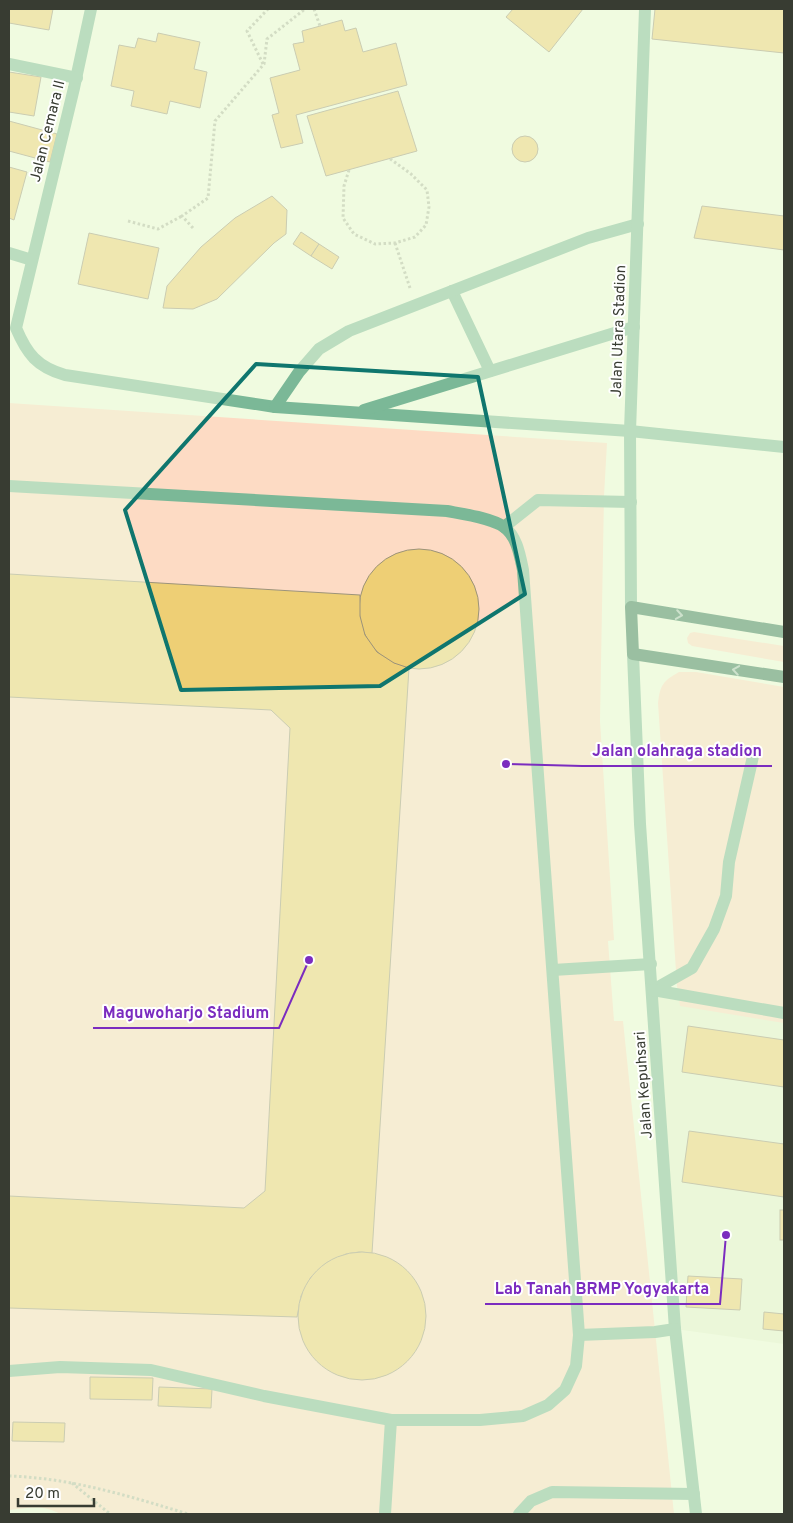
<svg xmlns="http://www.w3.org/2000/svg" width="793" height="1523" font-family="Overpass,sans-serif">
<rect width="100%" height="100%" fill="#f0fbe0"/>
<polygon fill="#e4f2d0" points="653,990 784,1015 784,1344 675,1329"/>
<g fill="#fddbc4">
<path d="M9,403L607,443L604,496L600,721L614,940L608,941L614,1021H623L674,1514H60C44,1504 27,1508 9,1510Z"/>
<polygon points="694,632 784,646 784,662 692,646 688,643 687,638 690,633"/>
<path d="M679,672H696L784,687V1023L680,1006L677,986L658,703C660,685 663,681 679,672Z"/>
</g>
<g fill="#eecf75" stroke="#9c937a">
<polygon points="9,9 53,9 49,30 9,23"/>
<polygon points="513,9 583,9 549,52 506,17"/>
<polygon points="655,9 784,9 784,53 652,39"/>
<polygon points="342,20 345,31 356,28 363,52 396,43 407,85 296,115 303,143 281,148 272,115 279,113 270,78 300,70 293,44 304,42 302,31"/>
<polygon points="158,33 200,42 194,69 207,72 200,108 170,101 167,114 131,106 134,91 111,86 119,45 135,48 138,38 156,42"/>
<polygon points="9,72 41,77 34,116 9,112"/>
<polygon points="398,91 417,151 326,176 307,116"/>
<polygon points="9,121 57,134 50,162 9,151"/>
<circle cx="525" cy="149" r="13"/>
<polygon points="9,167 27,172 14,220 9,218"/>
<polygon points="272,196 287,210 286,234 274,243 217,299 193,309 163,308 167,286 201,247 235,218"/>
<polygon points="702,206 784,216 784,250 694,238"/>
<polygon points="301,232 319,244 311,256 293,244"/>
<polygon points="89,233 159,248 148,299 78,284"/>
<polygon points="319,244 339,257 332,269 311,256"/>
<circle cx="419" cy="609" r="60"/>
<polygon points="9,574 360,595 360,616 365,635 377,652 394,663 409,668 372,1253 359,1252 346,1254 326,1263 311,1277 301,1296 297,1317 9,1308 9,1196 244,1208 265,1191 290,728 271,710 9,697"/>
<polygon points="688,1026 784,1040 784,1087 682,1072"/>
<polygon points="689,1131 784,1144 784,1197 682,1182"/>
<rect x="780" y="1210" width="4" height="30"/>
<circle cx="362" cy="1316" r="64"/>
<polygon points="688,1276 742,1279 740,1310 686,1307"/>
<polygon points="764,1312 784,1314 784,1331 763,1329"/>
<polygon points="90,1377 153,1378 152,1400 90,1399"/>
<polygon points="159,1387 212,1389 211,1408 158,1406"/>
<polygon points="13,1422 65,1423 64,1442 12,1441"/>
</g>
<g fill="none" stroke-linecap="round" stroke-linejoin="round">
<g stroke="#b0b8a3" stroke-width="3" stroke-dasharray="2.5 2.5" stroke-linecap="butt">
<polyline points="314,9 320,26"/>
<polyline points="263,64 247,31 268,9"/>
<polyline points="349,170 344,186 343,218 354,234 375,244 395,243 415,237 426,225 429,207 427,190 411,174 389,158"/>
<polyline points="128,221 158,229 182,216"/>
<polyline points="193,228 182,216 208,198 215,121 264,64 267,39 305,9"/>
<polyline points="395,243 410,288"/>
<path d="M9,1476C71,1478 129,1496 188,1514"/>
<polyline points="72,1483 110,1514"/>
</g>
<g stroke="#7bb897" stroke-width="12">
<path d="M91,9L74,88L16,328C27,354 37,367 65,375L275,407L630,431L784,447"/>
<polyline points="9,64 77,78"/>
<polyline points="9,253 32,260"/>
<polyline points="452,291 490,371"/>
<polyline points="275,407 299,372 319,349 349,331 588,238 638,224"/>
<polyline points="364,410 634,327"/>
<path d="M9,486L447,511C463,514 492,518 504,527C517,536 520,556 523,570L579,1335L576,1366L565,1390L548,1405L523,1416L480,1420H391L264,1396L151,1370L60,1367L9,1371"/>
<polyline points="504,527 538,500 631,502"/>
<polyline points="631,607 630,431 645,9"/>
<polyline points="633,654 640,824 675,1329 696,1514"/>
<polyline points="553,970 651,964"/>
<polyline points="653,990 692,968 714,929 726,896 729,862 754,752"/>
<polyline points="653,990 784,1013"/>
<polyline points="579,1335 655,1332 675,1329"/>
<polyline points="385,1514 391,1420"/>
<polyline points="519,1514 531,1501 552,1492 694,1494"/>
</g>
<polyline stroke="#317756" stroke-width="12" points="784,632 631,607 633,654 784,677"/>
</g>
<defs><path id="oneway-chevron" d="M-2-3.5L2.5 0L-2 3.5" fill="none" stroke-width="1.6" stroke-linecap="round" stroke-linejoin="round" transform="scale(1.25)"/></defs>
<g stroke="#a2c2b3">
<use href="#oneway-chevron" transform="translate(679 615) rotate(9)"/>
<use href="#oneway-chevron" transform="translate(736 670) rotate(-171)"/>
</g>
<path d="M0 0H793V1523H0ZM256,364L478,377L525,594L380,686L181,690L125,510Z" fill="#f0fbe0" fill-opacity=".55" fill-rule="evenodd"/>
<path fill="none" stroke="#0f766e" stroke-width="4" stroke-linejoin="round" d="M256,364L478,377L525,594L380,686L181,690L125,510Z"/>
<g text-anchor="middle" stroke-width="4" stroke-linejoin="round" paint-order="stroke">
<g font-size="15" fill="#383c32" stroke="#fff">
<text transform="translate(47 131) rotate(-76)" y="5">Jalan Cemara II</text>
<text transform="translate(618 331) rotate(-88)" y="5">Jalan Utara Stadion</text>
<text transform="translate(643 1085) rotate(-94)" y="5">Jalan Kepuhsari</text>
</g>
</g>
<path fill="none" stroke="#7b2cbf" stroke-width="2" d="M506 764L582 766H772M309 960L279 1028H93M726 1235L720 1304H485"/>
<g fill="#7b2cbf" stroke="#fff" stroke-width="2">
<circle cx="506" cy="764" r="5"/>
<circle cx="309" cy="960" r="5"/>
<circle cx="726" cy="1235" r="5"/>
</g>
<g font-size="16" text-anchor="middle" font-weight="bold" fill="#7b2cbf" stroke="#fff" stroke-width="4" stroke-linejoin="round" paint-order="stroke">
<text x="677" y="756">Jalan olahraga stadion</text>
<text x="186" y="1018">Maguwoharjo Stadium</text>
<text x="602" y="1294">Lab Tanah BRMP Yogyakarta</text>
</g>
<rect width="793" height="1523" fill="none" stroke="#383c32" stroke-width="20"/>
<path d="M18 1498v8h76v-8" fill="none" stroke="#383c32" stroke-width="2.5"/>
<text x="25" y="1498" font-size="15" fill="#383c32" stroke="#ffffff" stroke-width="4" paint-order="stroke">20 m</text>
</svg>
